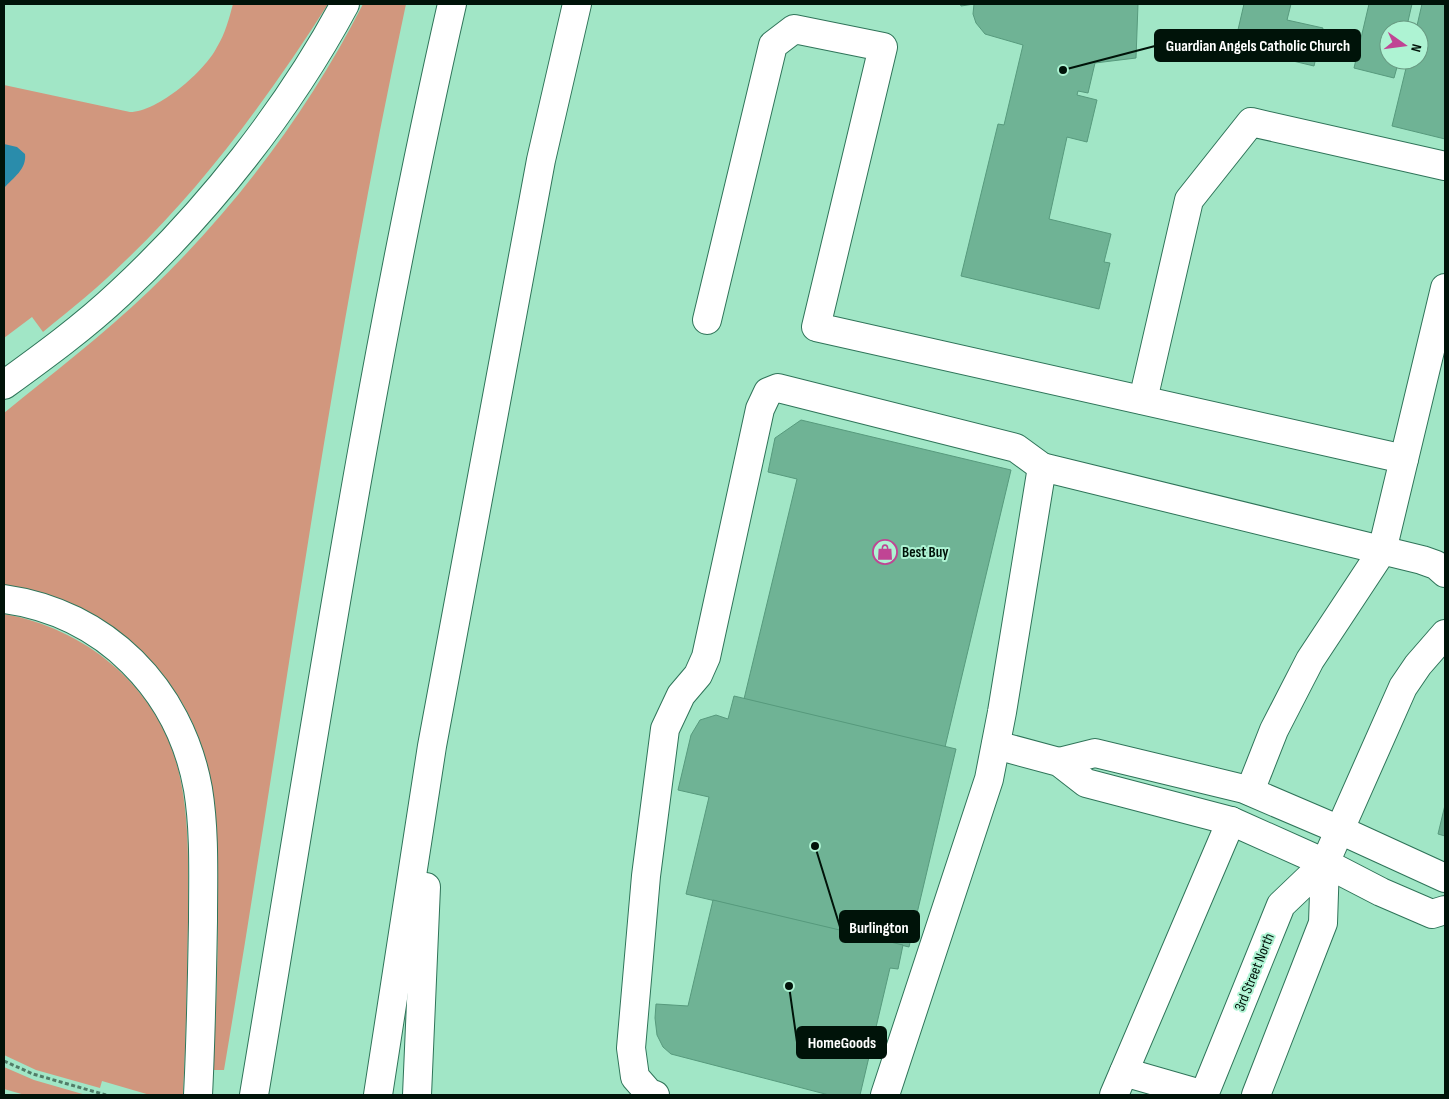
<svg xmlns="http://www.w3.org/2000/svg" width="1449" height="1099" font-family="'Sofia Sans Condensed',sans-serif">
<rect width="100%" height="100%" fill="#a1e6c6"/>
<g fill="#d1977e">
<path d="M233,4H328C270,95 204,186 126,260C100,286 71,309 43,332L32,317L4,338V85L130,112C158,112 205,71 217,47C225,34 229,19 233,4Z"/>
<path d="M363,4H406C330,357 284,714 224,1070H213C217,994 220,918 215,843C213,816 213,790 207,764C184,669 100,597 4,585V413C53,373 103,335 149,291C235,209 309,110 363,4Z"/>
<path d="M4,614C90,629 165,693 181,782C190,827 188,876 188,922C187,980 186,1037 183,1095H150L102,1081L100,1088L36,1070L4,1055Z"/>
<polygon points="4,1067 34,1080 86,1095 25,1095 4,1089"/>
</g>
<path fill="#2a8cab" d="M4,144L17,147L25,154C27,169 13,178 4,188Z"/>
<g fill="#6fb395" stroke="#579a7d">
<polygon points="960,4 1138,4 1136,58 1095,63 1088,93 1078,91 1077,95 1097,100 1087,142 1067,137 1049,219 1111,234 1104,262 1110,263 1099,309 961,276 998,124 1004,125 1023,45 985,34 976,23 973,14 974,4 961,6"/>
<polygon points="1244,4 1291,4 1287,20 1323,28 1314,66 1234,47"/>
<polygon points="1369,4 1412,4 1406,30 1389,30 1389,60 1399,60 1394,78 1354,68"/>
<polygon points="1422,4 1445,4 1445,139 1392,126 1408,60 1419,60 1419,30 1416,30"/>
<polygon points="801,420 1011,470 945,747 744,699 797,479 768,472 775,438"/>
<polygon points="734,696 956,749 909,947 686,894 709,797 678,790 691,735 700,720 716,715 728,719"/>
<polygon points="1445,805 1445,836 1438,834"/>
<polygon points="713,900 903,945 898,969 890,968 860,1095 829,1095 671,1054 663,1047 657,1035 655,1018 656,1004 688,1006"/>
</g>
<g fill="none" stroke-linecap="round" stroke-linejoin="round">
<defs>
<g id="minor">
<polyline points="707,320 773,45 794,29 883,47 816,327 1404,459"/>
<polyline points="1143,400 1189,200 1251,122 1445,166"/>
<polyline points="996,745 1059,762 1086,783 1231,821 1325,863 1381,892 1432,914 1445,910"/>
<polyline points="1059,762 1095,753 1244,789 1340,830 1445,878"/>
<polyline points="1250,791 1274,730 1310,660 1382,551 1445,288"/>
<polyline points="1124,1072 1204,1095"/>
<polyline points="655,1095 649,1093 635,1077 631,1048 646,876 665,729 681,695 698,675 706,657 760,409 768,392 778,388 1016,448 1042,467"/>
<polyline points="885,1095 989,779 1002,712 1042,467 1422,560 1436,565 1445,573"/>
<polyline points="1114,1095 1231,821"/>
<polyline points="1204,1095 1281,905 1325,863"/>
<polyline points="1256,1095 1323,923 1325,863 1403,687 1418,665 1445,634"/>
</g>
<g id="highway">
<path d="M4,385C44,356 84,327 120,293C208,211 288,110 345,4"/>
<path d="M4,599C105,613 180,689 198,789C205,832 203,878 203,921C202,979 201,1037 198,1095"/>
<path d="M254,1095C315,731 370,364 452,4"/>
<polyline points="378,1095 432,746 541,160 577,4"/>
<polyline points="417,1095 426,887"/>
</g>
</defs>
<use href="#minor" stroke="#2f7459" stroke-width="30"/>
<use href="#highway" stroke="#2f7459" stroke-width="30"/>
<polyline stroke="#517d68" stroke-width="3" stroke-dasharray="4 2.5" stroke-linecap="butt" points="4,1061 33,1074 106,1095"/>
<use href="#minor" stroke="#fff" stroke-width="28"/>
<use href="#highway" stroke="#fff" stroke-width="28"/>
</g>
<defs>
<symbol id="shop-ring" viewBox="-11 -11 22 22"><circle r="9.5" fill="#aef3d3" stroke="#c04494" stroke-width="1.5"/><path d="M-5-2.5h2.3a2.7 3.5 0 0 1 5.4 0H5L5.5 6h-11ZM-1.5-2.5h3a1.5 2.3 0 0 0-3 0Z" fill="#c04494"/></symbol>
</defs>
<g fill-rule="evenodd">
<use href="#shop-ring" x="871" y="538" width="28" height="28"/>
</g>
<g text-anchor="middle" stroke-width="4" stroke-linejoin="round" paint-order="stroke">
<g font-size="15" font-weight="bold" fill="#001309" stroke="#aef3d3" text-anchor="start">
<text x="902" y="557">Best Buy</text>
</g>
<g font-size="15" fill="#001309" stroke="#aef3d3">
<text transform="translate(1254 972) rotate(-68)" y="5">3rd Street North</text>
</g>
</g>
<path fill="none" stroke="#001309" stroke-width="2" d="M1063 70L1155 46M815 846L840 927M789 986L797 1042"/>
<g fill="#001309" stroke="#aef3d3" stroke-width="2">
<circle cx="1063" cy="70" r="5"/>
<circle cx="815" cy="846" r="5"/>
<circle cx="789" cy="986" r="5"/>
</g>
<g fill="#001309" stroke="#001309" stroke-width="2">
<rect x="1155" y="30" width="205" height="31" rx="5"/>
<rect x="840" y="911" width="79" height="31" rx="5"/>
<rect x="797" y="1027" width="89" height="31" rx="5"/>
</g>
<g font-size="16" text-anchor="middle" font-weight="bold" fill="#fff">
<text x="1258" y="51">Guardian Angels Catholic Church</text>
<text x="879" y="933">Burlington</text>
<text x="842" y="1048">HomeGoods</text>
</g>
<rect width="1449" height="1099" fill="none" stroke="#001309" stroke-width="10"/>
<g transform="translate(1404 45) rotate(104)"><circle r="24" fill="#aef3d3" stroke="#689982"/>
<path d="M0-4L9 19L0 12L-9 19Z" fill="#c04494"/>
<text y="-8" font-size="14" font-weight="bold" text-anchor="middle" fill="#001309">N</text>
</g>
</svg>
